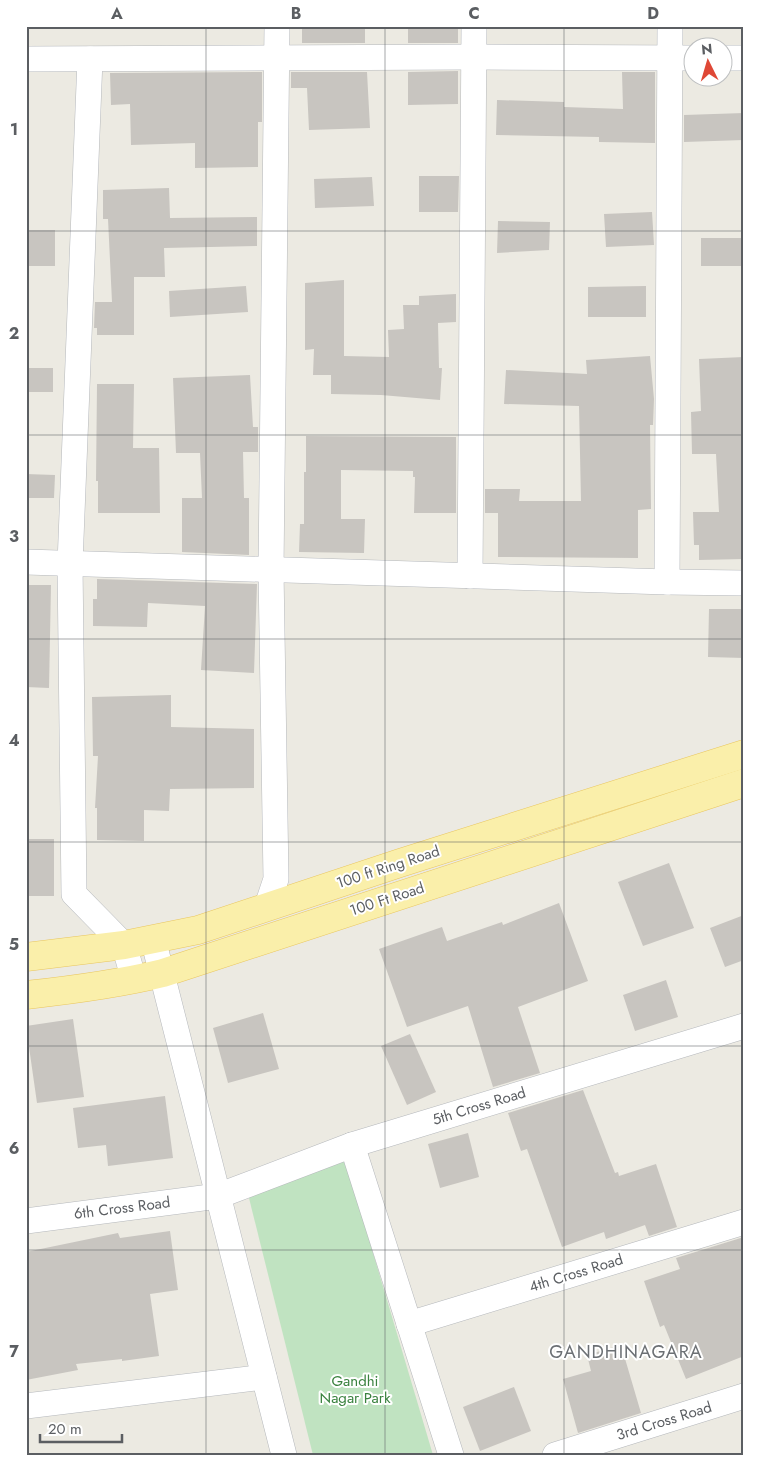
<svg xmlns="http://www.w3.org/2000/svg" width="770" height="1481" font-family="Jost,sans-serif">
<rect width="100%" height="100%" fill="#eceae2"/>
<polygon fill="#c0e3c1" points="341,1145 433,1455 313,1455 246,1186"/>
<g fill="#c8c5c0">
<rect x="302" y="26" width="63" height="17"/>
<rect x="408" y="26" width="50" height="17"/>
<polygon points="458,71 458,104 408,105 408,72"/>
<polygon points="262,72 262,122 258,122 258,167 195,168 195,143 131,145 130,104 111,105 110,73"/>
<polygon points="291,72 367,72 370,128 309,130 307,88 291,88"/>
<polygon points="622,72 655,72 655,143 599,142 599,137 496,135 497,100 564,102 564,107 623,109"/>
<polygon points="744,113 744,140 684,142 684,115"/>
<polygon points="419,176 459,176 458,212 419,212"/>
<polygon points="372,177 374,206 315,208 314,179"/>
<polygon points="169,188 170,218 257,217 257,246 164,248 165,277 134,277 134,335 97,335 97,328 94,328 95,302 112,302 108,219 103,219 103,190"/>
<polygon points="652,212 654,245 606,247 604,214"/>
<polygon points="498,221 550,222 549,250 497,253"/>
<rect x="26" y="230" width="29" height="36"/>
<rect x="701" y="238" width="43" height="28"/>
<polygon points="344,280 344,356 389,357 388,330 404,329 403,305 419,305 419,296 456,294 456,322 438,323 439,368 442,368 440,400 381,395 331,394 331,375 313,375 314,349 305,350 305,283"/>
<polygon points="246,286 248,312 170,317 169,291"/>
<polygon points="646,286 646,317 588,317 588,287"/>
<polygon points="650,356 654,399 653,425 650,425 651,509 638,510 638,558 498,557 498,513 485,513 485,489 520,489 519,501 581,501 579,406 504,404 506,370 587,374 586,360"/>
<polygon points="744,357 744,559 699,560 699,545 694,545 693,512 719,512 716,454 692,454 691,412 701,411 699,359"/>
<rect x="26" y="368" width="27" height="24"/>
<polygon points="250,375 253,427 258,427 258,452 243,452 244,498 249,498 249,555 182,552 182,498 202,498 200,453 176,453 173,378"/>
<polygon points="97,384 134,384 133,448 159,448 160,513 98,513 98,481 96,481"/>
<polygon points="306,436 456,437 456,513 414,513 415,477 413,477 413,471 341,470 341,519 365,519 364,553 299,552 300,524 304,524 304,472 306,472"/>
<polygon points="26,474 55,475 54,498 26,498"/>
<polygon points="97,579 257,584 254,673 201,670 205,606 148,603 147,627 93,626 93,599 97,599"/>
<polygon points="26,585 51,585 49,688 26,687"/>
<polygon points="709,609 744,609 744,658 708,657"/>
<polygon points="171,695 171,727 254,729 254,788 170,789 169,811 144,810 144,841 97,840 97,808 95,808 98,756 93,756 92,697"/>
<rect x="26" y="839" width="28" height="57"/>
<polygon points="669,863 694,928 643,946 618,882"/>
<polygon points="559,903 588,981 518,1007 540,1073 493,1087 468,1006 407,1027 379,949 442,927 447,941 502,922 503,925"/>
<polygon points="744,915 744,960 725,967 710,928"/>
<polygon points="666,980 678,1017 635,1031 623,995"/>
<polygon points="263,1013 279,1069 228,1083 213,1028"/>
<polygon points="73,1019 84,1097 37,1103 26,1026"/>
<polygon points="410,1034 436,1092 407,1105 381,1046"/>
<polygon points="583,1090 615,1173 618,1172 619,1176 656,1164 677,1227 649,1236 645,1225 606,1239 604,1232 562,1247 527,1149 521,1151 508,1113"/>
<polygon points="165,1096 173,1158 108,1166 106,1145 78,1148 73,1108"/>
<polygon points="468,1133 479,1177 440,1188 428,1144"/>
<polygon points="170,1231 178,1290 150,1294 159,1356 122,1361 122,1359 76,1364 78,1370 26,1380 26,1252 118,1233 120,1238"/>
<polygon points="744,1237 744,1356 686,1379 664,1325 660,1327 644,1281 680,1269 676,1258"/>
<polygon points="621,1345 641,1413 578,1433 563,1379 591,1371 587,1355"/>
<polygon points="514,1387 531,1431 480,1451 463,1407"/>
</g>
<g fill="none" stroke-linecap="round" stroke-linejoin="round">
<defs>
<g id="minor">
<polyline points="722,58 744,58"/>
<polyline points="26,59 474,57 692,58"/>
<polyline points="90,59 70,564 74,894 124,945 134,980"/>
<polyline points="26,562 667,582 744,583"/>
<polyline points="470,576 474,26"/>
<polyline points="667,582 670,26"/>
<polyline points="267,906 276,879 271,570 277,26"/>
<polyline points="153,939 284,1455"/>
<polyline points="352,1145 451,1455"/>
<polyline points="26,1221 218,1196 352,1145 744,1026"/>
<polyline points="409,1324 744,1222"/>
<polyline points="26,1406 264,1377"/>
<polyline points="555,1455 744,1396"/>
</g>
<g id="primary">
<polyline points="26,957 124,945 198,930 400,863 744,754"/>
<path d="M26,995C72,990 118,984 163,973L744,783"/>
</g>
</defs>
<use href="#minor" stroke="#b5b8bc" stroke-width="26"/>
<use href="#primary" stroke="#e9c65f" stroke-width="29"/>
<use href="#minor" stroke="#fff" stroke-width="25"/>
<use href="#primary" stroke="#faefaa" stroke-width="28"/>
</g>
<path fill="none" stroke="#5b5e62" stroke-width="1" stroke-opacity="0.55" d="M206,26V1455M385,26V1455M564,26V1455M26,231H744M26,435H744M26,639H744M26,842H744M26,1046H744M26,1250H744"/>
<g text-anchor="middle" stroke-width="4" stroke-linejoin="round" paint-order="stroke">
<g font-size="15" fill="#5b5e62" stroke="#fff">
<text transform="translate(388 867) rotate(-18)" y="5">100 ft Ring Road</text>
<text transform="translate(387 899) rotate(-18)" y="5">100 Ft Road</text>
<text transform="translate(479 1106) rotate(-17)" y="5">5th Cross Road</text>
<text transform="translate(122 1208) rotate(-7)" y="5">6th Cross Road</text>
<text transform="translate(576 1273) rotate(-17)" y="5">4th Cross Road</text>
<text transform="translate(664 1421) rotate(-17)" y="5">3rd Cross Road</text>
</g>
<g font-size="15" fill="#3a823f" stroke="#fff">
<text x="355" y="1386">Gandhi<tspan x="355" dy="17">Nagar Park</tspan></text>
</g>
<g font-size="18" letter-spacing="1" fill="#6c7074" stroke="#fff">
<text x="626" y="1358">GANDHINAGARA</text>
</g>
</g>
<rect width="770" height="1481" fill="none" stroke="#ffffff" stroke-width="55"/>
<g transform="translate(708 62) rotate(355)"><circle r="24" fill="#ffffff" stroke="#bdbfc0"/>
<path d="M0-4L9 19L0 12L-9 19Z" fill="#df4836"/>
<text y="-8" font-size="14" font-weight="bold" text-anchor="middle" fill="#5b5e62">N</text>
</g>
<path d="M40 1434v8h82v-8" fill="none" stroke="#5b5e62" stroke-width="2.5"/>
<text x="48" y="1434" font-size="15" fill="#5b5e62" stroke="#ffffff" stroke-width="4" paint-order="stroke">20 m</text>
<rect x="28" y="28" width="714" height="1426" fill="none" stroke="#5b5e62" stroke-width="2"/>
<g font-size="16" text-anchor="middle" font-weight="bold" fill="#5b5e62">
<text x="117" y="19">A</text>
<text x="296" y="19">B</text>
<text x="474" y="19">C</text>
<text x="653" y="19">D</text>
<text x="14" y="135">1</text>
<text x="14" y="339">2</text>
<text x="14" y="542">3</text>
<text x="14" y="746">4</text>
<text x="14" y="950">5</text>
<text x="14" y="1154">6</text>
<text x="14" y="1357">7</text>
</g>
</svg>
